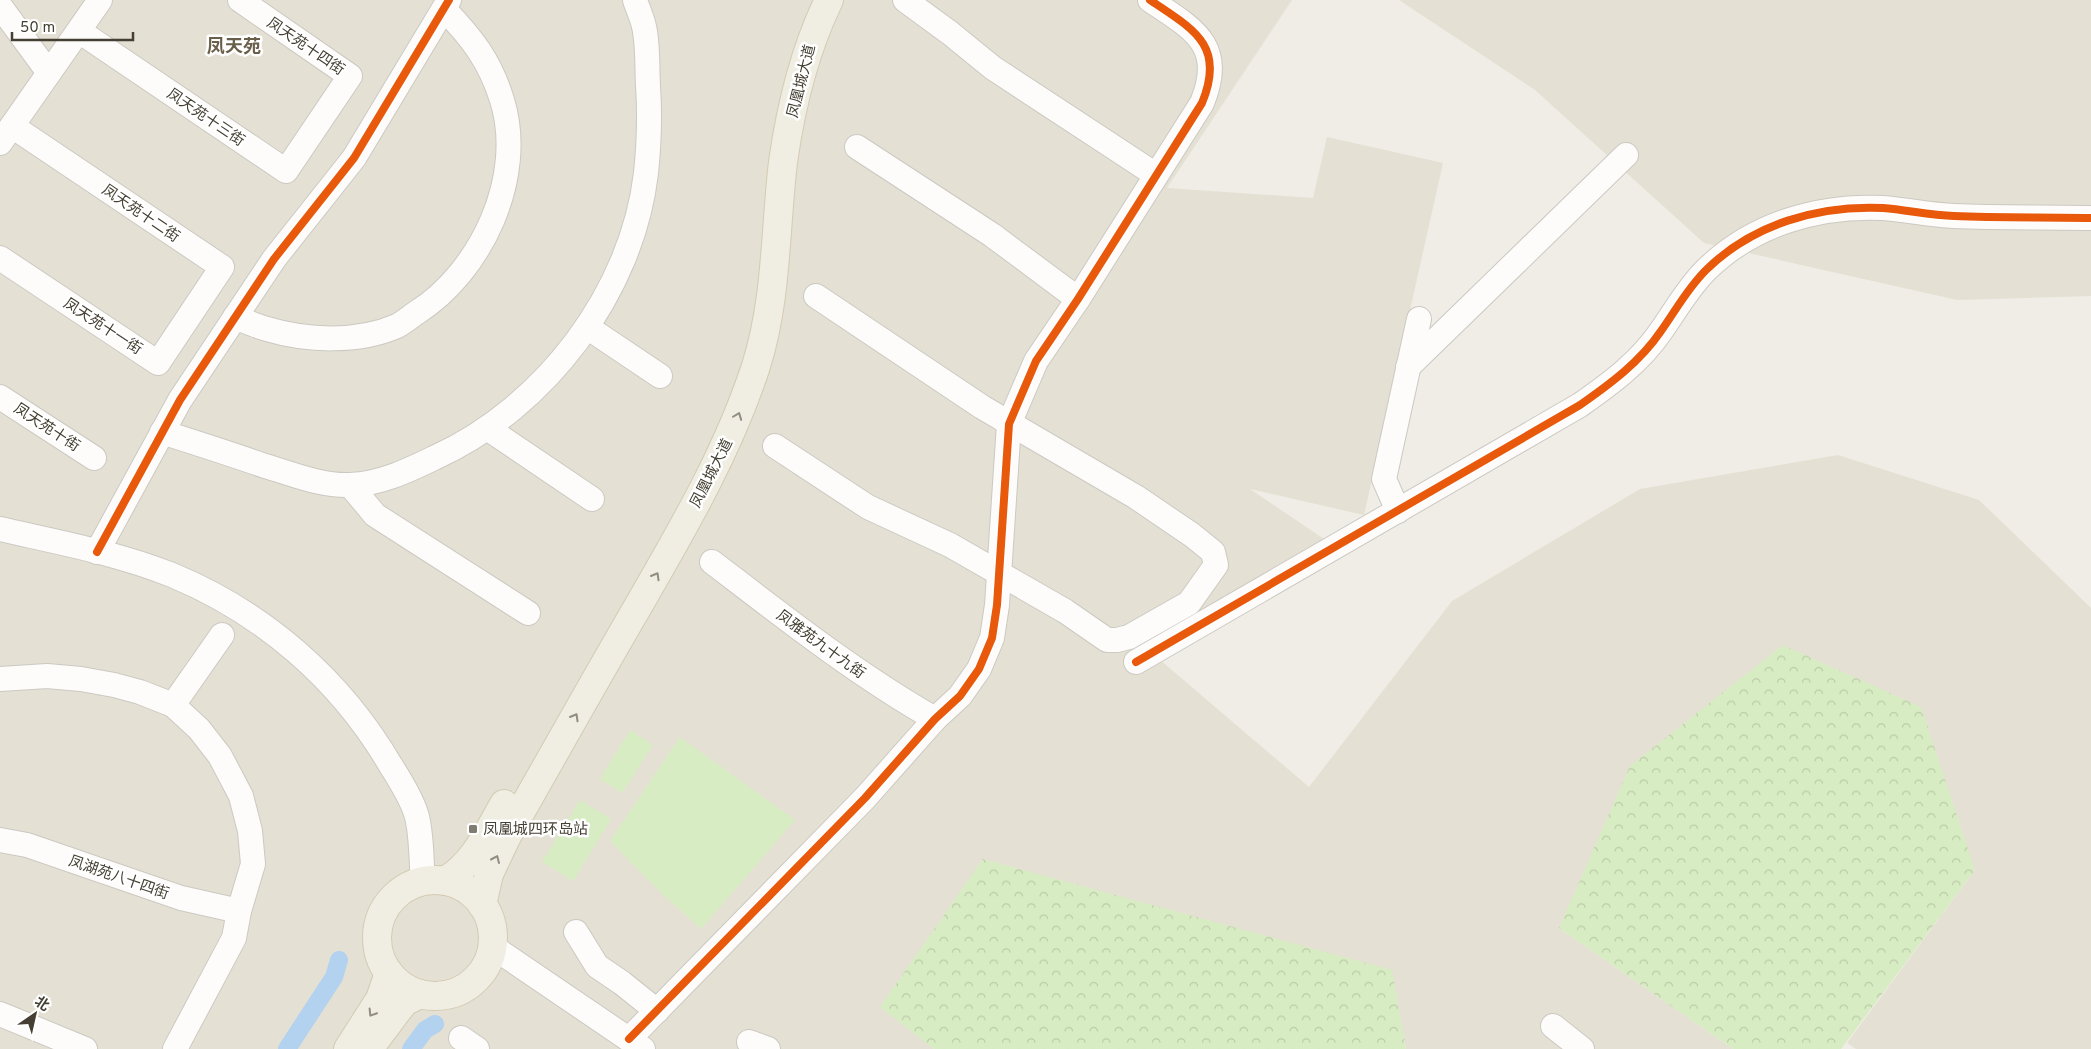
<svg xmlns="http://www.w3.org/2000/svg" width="2091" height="1049" font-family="Overpass,'Noto Sans SC',sans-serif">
<defs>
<pattern id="forest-crowns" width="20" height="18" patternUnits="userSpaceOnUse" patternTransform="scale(1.25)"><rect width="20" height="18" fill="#d8ecc3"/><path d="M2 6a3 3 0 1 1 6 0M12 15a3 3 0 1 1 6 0" fill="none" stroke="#bbcba8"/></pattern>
</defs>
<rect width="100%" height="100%" fill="#efede6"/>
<g fill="#e4e0d3">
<polygon points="0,0 1292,0 1167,188 1313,198 1327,137 1443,163 1364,515 1250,489 1324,539 1152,653 1309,787 1452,601 1640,489 1838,455 1979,500 2091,608 2091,1049 1856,1049 1847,1043 1975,870 1559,928 1733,1049 1406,1049 1391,970 880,1006 934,1049 0,1049"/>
<polygon points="1399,0 2091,0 2091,296 1957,300 1704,243 1535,90"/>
</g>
<g fill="#d8ecc3">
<polygon points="630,730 653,745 622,793 600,779"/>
<polygon points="680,737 795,820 701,929 661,893 610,841"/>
<polygon points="580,800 611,819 573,881 542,862"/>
</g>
<g fill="url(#forest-crowns)">
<polygon points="1783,645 1921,707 1975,870 1841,1049 1733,1049 1559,928 1630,766"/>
<polygon points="983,859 1392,970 1406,1049 934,1049 880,1007"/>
</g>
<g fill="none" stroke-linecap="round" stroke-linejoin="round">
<g stroke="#b2d2f0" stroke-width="18">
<polyline points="287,1049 334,977 339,960"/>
<polyline points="411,1049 425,1030 435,1024"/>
</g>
<defs>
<g id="minor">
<polyline points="905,0 950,33 993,68 1156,175"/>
<polyline points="0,6 49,73"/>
<polyline points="79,31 286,171 350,76 240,0"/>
<polyline points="0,143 100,0"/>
<polyline points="857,147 992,235 1078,299"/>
<polyline points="0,258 158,363 222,267 12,126"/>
<path d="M235,317C245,321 256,326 267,329C307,341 358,343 397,326C403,323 410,317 416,313C481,272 526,177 502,100C490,61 472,38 444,9"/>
<polyline points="587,327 660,376"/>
<polyline points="1408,367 1626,155"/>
<polyline points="0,397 94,458"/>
<polyline points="487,428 592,499"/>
<path d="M162,432C196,443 231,454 265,466C293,474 320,486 350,485C381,484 409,470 436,457C545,407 632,293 646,173C649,144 650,115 648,86C647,68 648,49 645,32C644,21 638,10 635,0"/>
<polyline points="775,446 868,507 950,545 1065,611 1107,640 1117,640 1129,637 1189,603 1216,565 1213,552 1192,535 1136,497 982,407 816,296"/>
<polyline points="350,485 375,515 528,613"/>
<polyline points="1398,511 1384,479 1419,319"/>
<path d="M0,529C57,542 117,553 172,575C264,613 341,680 391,766C400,780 413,801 417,817C422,837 421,860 423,881"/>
<polyline points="97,552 180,400 274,259 354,158 449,0"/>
<path d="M712,562C784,617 856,674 935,719"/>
<path d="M1136,662L1580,405C1610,384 1640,362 1661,331C1676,310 1687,289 1706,270C1753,224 1818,205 1883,208C1907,210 1930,215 1954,216C2000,218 2046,217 2091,218"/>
<polyline points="0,679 47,676 81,679 114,685 140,692 173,705 199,729 220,756 241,796 250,831 253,864 239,911 234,938 175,1049"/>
<polyline points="173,705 222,635"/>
<polyline points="0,840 27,845 181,898 239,911"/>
<polyline points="576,932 597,966 622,983 657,1011"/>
<polyline points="493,947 643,1049"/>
<polyline points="0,1014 85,1049"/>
<polyline points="1553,1026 1582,1049"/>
<polyline points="461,1038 477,1049"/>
<path d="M629,1039L865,798L935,719L960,696L979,669L992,638L997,605L1009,424L1036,361L1078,299L1202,103C1226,45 1193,29 1150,0"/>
<polyline points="749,1042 768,1049"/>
</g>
<g id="major">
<circle cx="435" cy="938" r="58"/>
<path d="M445,881C474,864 488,832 504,804"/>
<path d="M482,905L489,874L506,838C548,764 590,689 633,615C679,535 727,455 756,366C777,300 775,230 783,162C791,106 804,51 829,0"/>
<polyline points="374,1042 404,1002 420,994"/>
<polyline points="348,1049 380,999 389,973"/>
</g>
</defs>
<use href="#minor" stroke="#cbc9c2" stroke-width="26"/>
<use href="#major" stroke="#d3cbb2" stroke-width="30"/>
<use href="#minor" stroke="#fdfcfb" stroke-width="24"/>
<use href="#major" stroke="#f0ede2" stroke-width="28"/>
<defs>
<g id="cycleway">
<polyline points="97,552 180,400 274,259 354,158 449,0"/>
<path d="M1136,662L1580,405C1610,384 1640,362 1661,331C1676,310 1687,289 1706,270C1753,224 1818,205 1883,208C1907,210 1930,215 1954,216C2000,218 2046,217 2091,218"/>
<path d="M629,1039L865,798L935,719L960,696L979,669L992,638L997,605L1009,424L1036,361L1078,299L1202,103C1226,45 1193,29 1150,0"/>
</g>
</defs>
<use href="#cycleway" stroke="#fff" stroke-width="11"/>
<use href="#cycleway" stroke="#e8590c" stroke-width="8"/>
</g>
<defs><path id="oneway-chevron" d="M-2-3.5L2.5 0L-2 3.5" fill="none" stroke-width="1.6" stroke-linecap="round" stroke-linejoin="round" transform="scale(1.25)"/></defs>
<g stroke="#918d81">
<use href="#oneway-chevron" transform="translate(738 416) rotate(-69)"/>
<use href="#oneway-chevron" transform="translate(656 576) rotate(-60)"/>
<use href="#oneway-chevron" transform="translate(575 717) rotate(-60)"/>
<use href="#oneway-chevron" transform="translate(496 859) rotate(-66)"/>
<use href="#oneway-chevron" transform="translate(372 1013) rotate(122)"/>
</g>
<rect fill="#807c71" stroke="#fff" stroke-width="2" x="468" y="824" width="10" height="10" rx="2.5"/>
<g text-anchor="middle" stroke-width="5" stroke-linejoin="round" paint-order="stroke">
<g font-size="15" fill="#443f32" stroke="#fff">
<text transform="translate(306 46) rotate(34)" y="5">凤天苑十四街</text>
<text transform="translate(801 81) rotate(-76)" y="5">凤凰城大道</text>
<text transform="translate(206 117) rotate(34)" y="5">凤天苑十三街</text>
<text transform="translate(141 213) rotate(34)" y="5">凤天苑十二街</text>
<text transform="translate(103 326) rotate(33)" y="5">凤天苑十一街</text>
<text transform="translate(47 427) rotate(33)" y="5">凤天苑十街</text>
<text transform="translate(711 473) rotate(-63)" y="5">凤凰城大道</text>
<text transform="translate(821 644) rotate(36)" y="5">凤雅苑九十九街</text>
<text transform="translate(119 877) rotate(19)" y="5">凤湖苑八十四街</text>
</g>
<g font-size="15" fill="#443f32" stroke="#fff" text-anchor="start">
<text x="483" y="834">凤凰城四环岛站</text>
</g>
<g font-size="18" font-weight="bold" fill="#685e49" stroke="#fff">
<text x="234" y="52">凤天苑</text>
</g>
</g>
<g transform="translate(35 1014) rotate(34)" stroke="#ffffff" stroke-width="4" paint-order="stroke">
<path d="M0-4L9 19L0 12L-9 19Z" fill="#443f32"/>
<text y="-8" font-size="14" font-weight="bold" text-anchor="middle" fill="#443f32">北</text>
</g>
<path d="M12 32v8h121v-8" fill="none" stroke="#443f32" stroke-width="2.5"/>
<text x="20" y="32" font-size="15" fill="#443f32" stroke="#ffffff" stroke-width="4" paint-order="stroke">50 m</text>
</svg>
